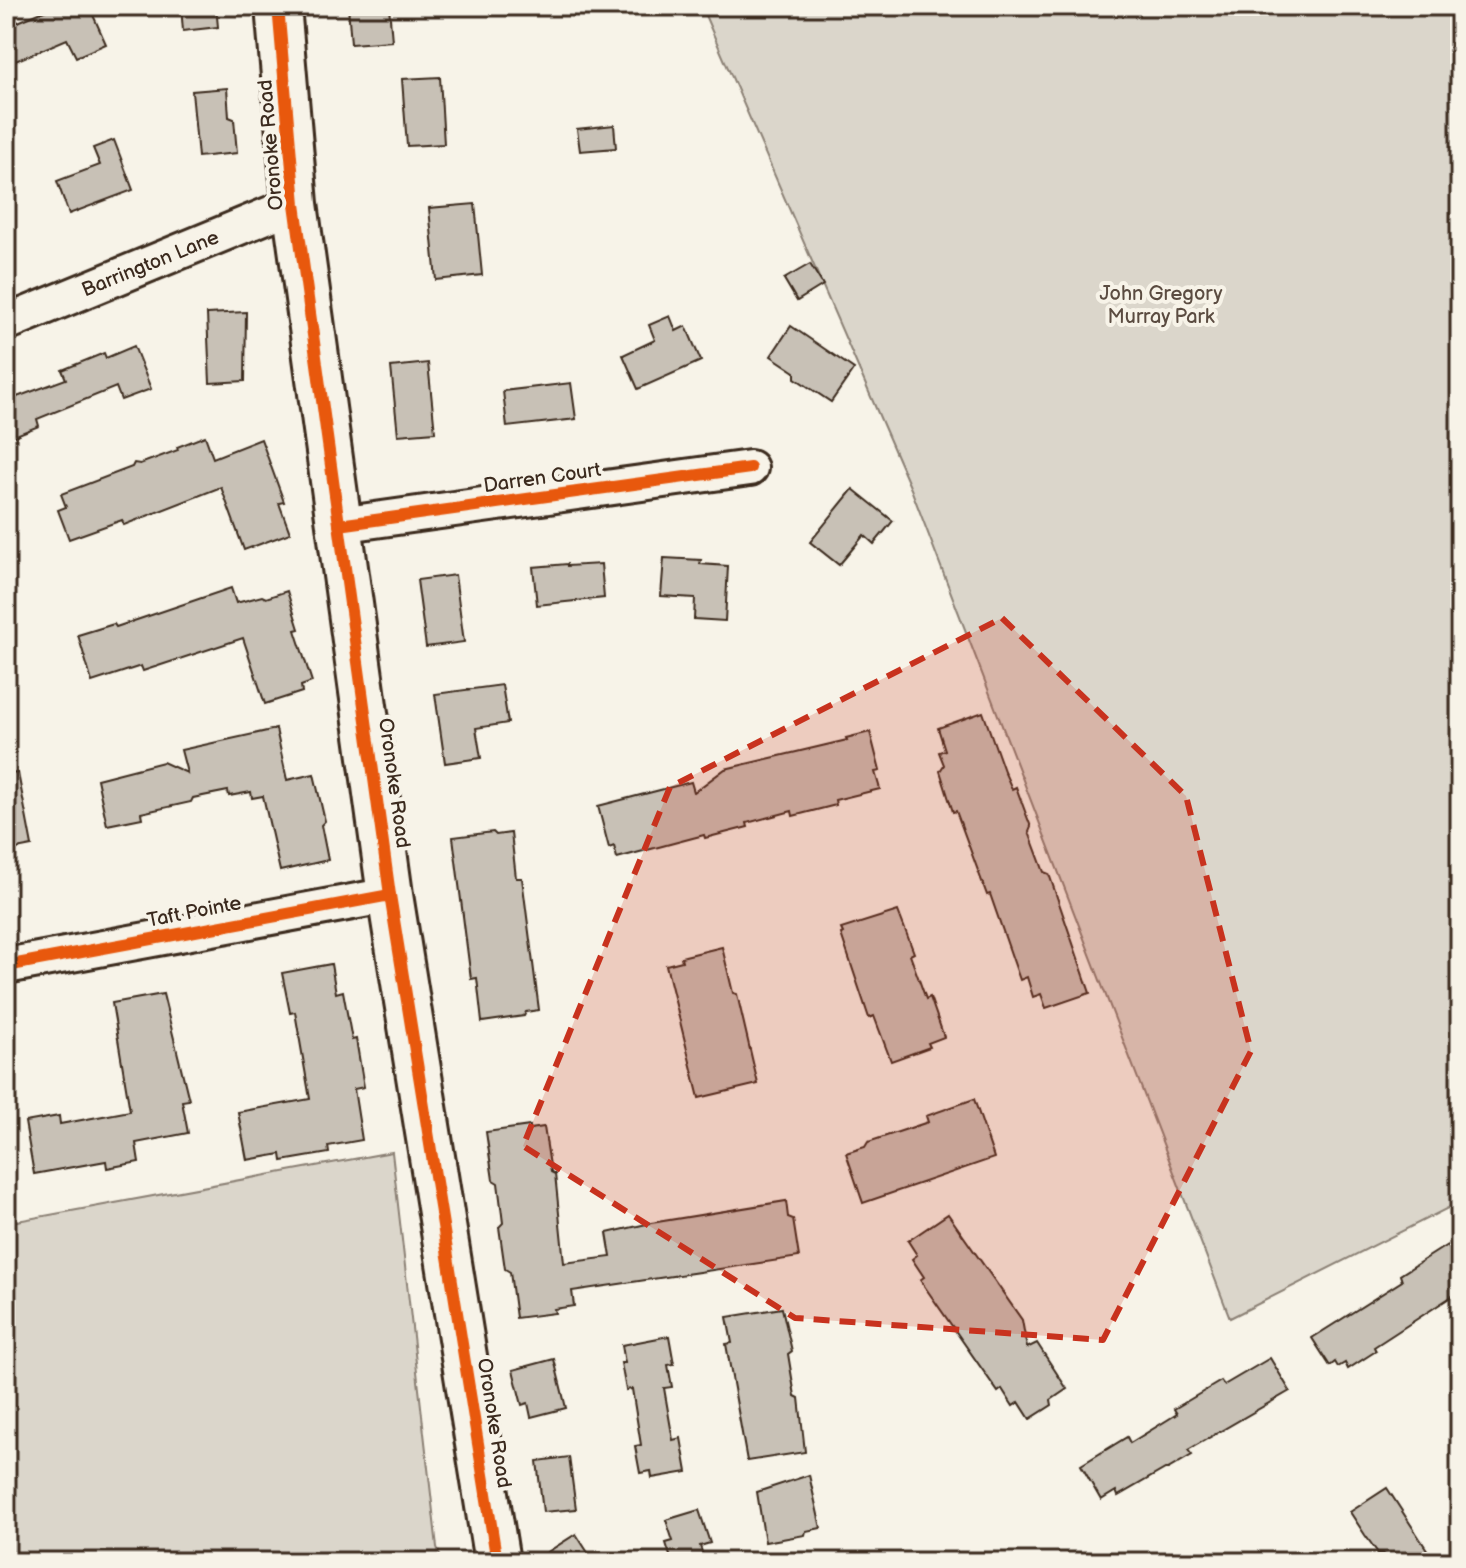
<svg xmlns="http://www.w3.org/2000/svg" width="1466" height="1568" font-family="'Balsamiq Sans',sans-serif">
<rect width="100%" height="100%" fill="#f7f3e8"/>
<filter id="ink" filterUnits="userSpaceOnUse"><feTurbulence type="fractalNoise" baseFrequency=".0125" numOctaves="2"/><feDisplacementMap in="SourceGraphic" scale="16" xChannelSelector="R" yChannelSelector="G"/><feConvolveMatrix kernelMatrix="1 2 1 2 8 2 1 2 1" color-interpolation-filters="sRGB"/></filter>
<g filter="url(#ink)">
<g fill="#dbd6cb" stroke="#8b8074" stroke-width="2">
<polygon points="701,6 1460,6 1460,1202 1230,1318 911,489"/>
<polygon points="392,1152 437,1547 442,1562 6,1562 6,1223"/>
</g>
<g fill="#c8c1b6" stroke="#3b2a1e" stroke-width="2">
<polygon points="56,6 89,6 106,44 76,57 67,39 6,65 6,27"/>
<polygon points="181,6 216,6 218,27 183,31"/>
<polygon points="348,6 389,6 392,41 351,44"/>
<polygon points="440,77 444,144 407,146 402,79"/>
<polygon points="227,88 229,117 234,119 237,153 198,157 192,91"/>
<polygon points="614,125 616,148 580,151 577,129"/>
<polygon points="114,140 133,190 69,214 57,181 100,165 93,148"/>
<polygon points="475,204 482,275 436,280 429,208"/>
<polygon points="810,264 823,285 797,301 784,279"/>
<polygon points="246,312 245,381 210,383 207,314"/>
<polygon points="670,316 676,331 686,326 701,361 638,389 623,355 655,340 649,325"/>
<polygon points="791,326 854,369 831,402 795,378 795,372 771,356"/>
<polygon points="134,346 151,389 121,400 116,387 37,419 39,426 6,439 6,401 66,379 62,370 104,353 106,358"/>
<polygon points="428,363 435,432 398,435 391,367"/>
<polygon points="571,383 576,419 507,427 503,391"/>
<polygon points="205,436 213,458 261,439 284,502 279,503 290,533 244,550 221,487 124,525 122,520 69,539 58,510 66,507 61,494 132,467 134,463 140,464 178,450 177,447"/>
<polygon points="853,489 893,521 874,544 864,535 839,565 810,542"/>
<polygon points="664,558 701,560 700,564 728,566 725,621 694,619 695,598 661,596"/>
<polygon points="567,564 567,566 601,564 604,598 537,605 533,567"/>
<polygon points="455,575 464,642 426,647 417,580"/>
<polygon points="231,588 236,603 262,596 266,598 287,591 299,629 295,630 312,682 301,686 302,692 265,704 243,638 143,671 141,666 92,682 78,635 114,624 116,627"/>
<polygon points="502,685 508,723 476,728 481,758 445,763 435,694"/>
<polygon points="983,712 1004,771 1012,789 1016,787 1026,814 1031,827 1029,832 1044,872 1049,874 1090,993 1046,1008 1041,994 1033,997 1027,977 1020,980 990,894 987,895 956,811 953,812 940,771 944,765 939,752 945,750 938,728"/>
<polygon points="276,729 287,780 314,774 325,821 321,825 328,860 280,871 263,796 252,798 251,792 229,796 228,791 193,798 191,802 141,813 142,818 107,825 97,779 163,762 187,773 181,750"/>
<polygon points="870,732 880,771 875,772 880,789 835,800 836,805 793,816 792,811 747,823 748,827 705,838 704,835 617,858 614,846 609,848 598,806 691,782 694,792 725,769 847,740 846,738"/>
<polygon points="18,773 32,846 6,851 6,774"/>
<polygon points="493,832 496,835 511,833 516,878 522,878 539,1010 526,1012 524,1016 482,1022 477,978 471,979 453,837"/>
<polygon points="898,911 914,953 910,955 926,999 930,997 944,1037 928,1043 930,1047 891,1061 874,1016 869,1018 841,934 843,933 841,929"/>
<polygon points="722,947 733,993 737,994 758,1084 699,1098 666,965 682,961 681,957"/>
<polygon points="331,964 336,993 343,991 352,1040 356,1039 364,1087 354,1089 362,1140 328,1146 329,1153 282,1161 281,1154 247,1160 238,1112 310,1099 295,1012 290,1013 282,973"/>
<polygon points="163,994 189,1100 182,1101 188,1133 136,1143 139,1162 107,1168 106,1161 34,1174 25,1122 59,1116 60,1124 130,1111 112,1003"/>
<polygon points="974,1099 994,1158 863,1203 846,1153 865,1147 868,1142 928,1122 926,1116"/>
<polygon points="530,1126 530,1129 544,1127 551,1172 555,1174 564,1263 611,1257 607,1233 651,1223 786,1201 788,1217 793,1219 799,1257 572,1291 574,1306 554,1309 555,1313 516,1318 510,1272 505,1269 499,1227 503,1223 498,1183 493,1180 486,1132"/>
<polygon points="948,1214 1022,1320 1027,1348 1037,1343 1067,1389 1051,1400 1052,1405 1030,1419 1019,1402 1013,1406 1002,1389 998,1392 920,1280 924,1277 912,1259 917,1255 908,1241"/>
<polygon points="1447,1245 1451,1251 1460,1246 1460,1291 1374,1347 1376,1351 1348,1369 1345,1363 1338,1367 1335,1362 1330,1366 1312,1338 1402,1281 1400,1275"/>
<polygon points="782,1308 792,1351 788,1354 795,1396 799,1398 805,1452 747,1461 726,1344 732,1343 727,1317"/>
<polygon points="669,1336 674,1364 668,1365 672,1387 664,1388 673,1440 681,1438 687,1472 652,1478 651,1471 640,1473 635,1446 641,1445 632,1389 626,1390 621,1363 625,1363 622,1345"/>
<polygon points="1270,1358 1290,1391 1188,1450 1192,1455 1168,1469 1165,1469 1118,1496 1116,1491 1101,1500 1081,1465 1127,1437 1130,1443 1177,1414 1174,1409 1221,1381 1224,1385"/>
<polygon points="554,1359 566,1408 531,1417 528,1403 522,1405 513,1370"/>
<polygon points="569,1457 576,1509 543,1512 537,1461"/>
<polygon points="809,1475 821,1528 806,1531 805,1535 765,1542 757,1492"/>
<polygon points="1387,1488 1435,1562 1389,1562 1383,1553 1378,1553 1365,1535 1350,1512"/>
<polygon points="699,1510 710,1543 700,1546 705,1562 672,1562 666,1543 673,1541 666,1520"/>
<polygon points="576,1534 594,1562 532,1562"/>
</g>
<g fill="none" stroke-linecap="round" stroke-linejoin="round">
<defs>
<g id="street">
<polyline points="6,323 295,204"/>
<polyline points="339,525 750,468"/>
<polyline points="6,966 390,895"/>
</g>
<polyline id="secondary" points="278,6 295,204 390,895 497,1562"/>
</defs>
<use href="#street" stroke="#3b2a1e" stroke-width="40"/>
<use href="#secondary" stroke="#3b2a1e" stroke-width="50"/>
<use href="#street" stroke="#f7f3e8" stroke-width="34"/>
<use href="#secondary" stroke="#f7f3e8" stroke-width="44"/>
<defs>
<g id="cycleway">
<polyline points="278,6 295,204 390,895 497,1562"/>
<polyline points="339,525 750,468"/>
<polyline points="6,966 390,895"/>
</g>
</defs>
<use href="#cycleway" stroke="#f7f3e8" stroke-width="17"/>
<use href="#cycleway" stroke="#e8590c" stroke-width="12"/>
</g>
</g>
<path fill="#c8321e" fill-opacity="0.2" stroke="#c8321e" stroke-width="6" stroke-dasharray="16 10" stroke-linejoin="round" d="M1002,618L1186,796L1251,1051L1103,1340L795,1318L523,1146L670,787Z"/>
<g text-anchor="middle" stroke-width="8" stroke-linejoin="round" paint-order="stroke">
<g font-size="20" fill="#3b2a1e" stroke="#f7f3e8">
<text transform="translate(270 145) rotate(-95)" y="7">Oronoke Road</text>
<text transform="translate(150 263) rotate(-22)" y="7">Barrington Lane</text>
<text transform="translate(542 477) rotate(-8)" y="7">Darren Court</text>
<text transform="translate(395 783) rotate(82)" y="7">Oronoke Road</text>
<text transform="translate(194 911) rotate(-11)" y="7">Taft Pointe</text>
<text transform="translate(495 1423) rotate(81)" y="7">Oronoke Road</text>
</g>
<g font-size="20" fill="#5b4c41" stroke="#f7f3e8">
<text x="1161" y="300">John Gregory<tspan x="1161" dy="23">Murray Park</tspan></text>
</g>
</g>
<rect width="1466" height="1568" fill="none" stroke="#f7f3e8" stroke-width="32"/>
<rect x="16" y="16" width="1434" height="1536" fill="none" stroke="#3b2a1e" stroke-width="3" filter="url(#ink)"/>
</svg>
